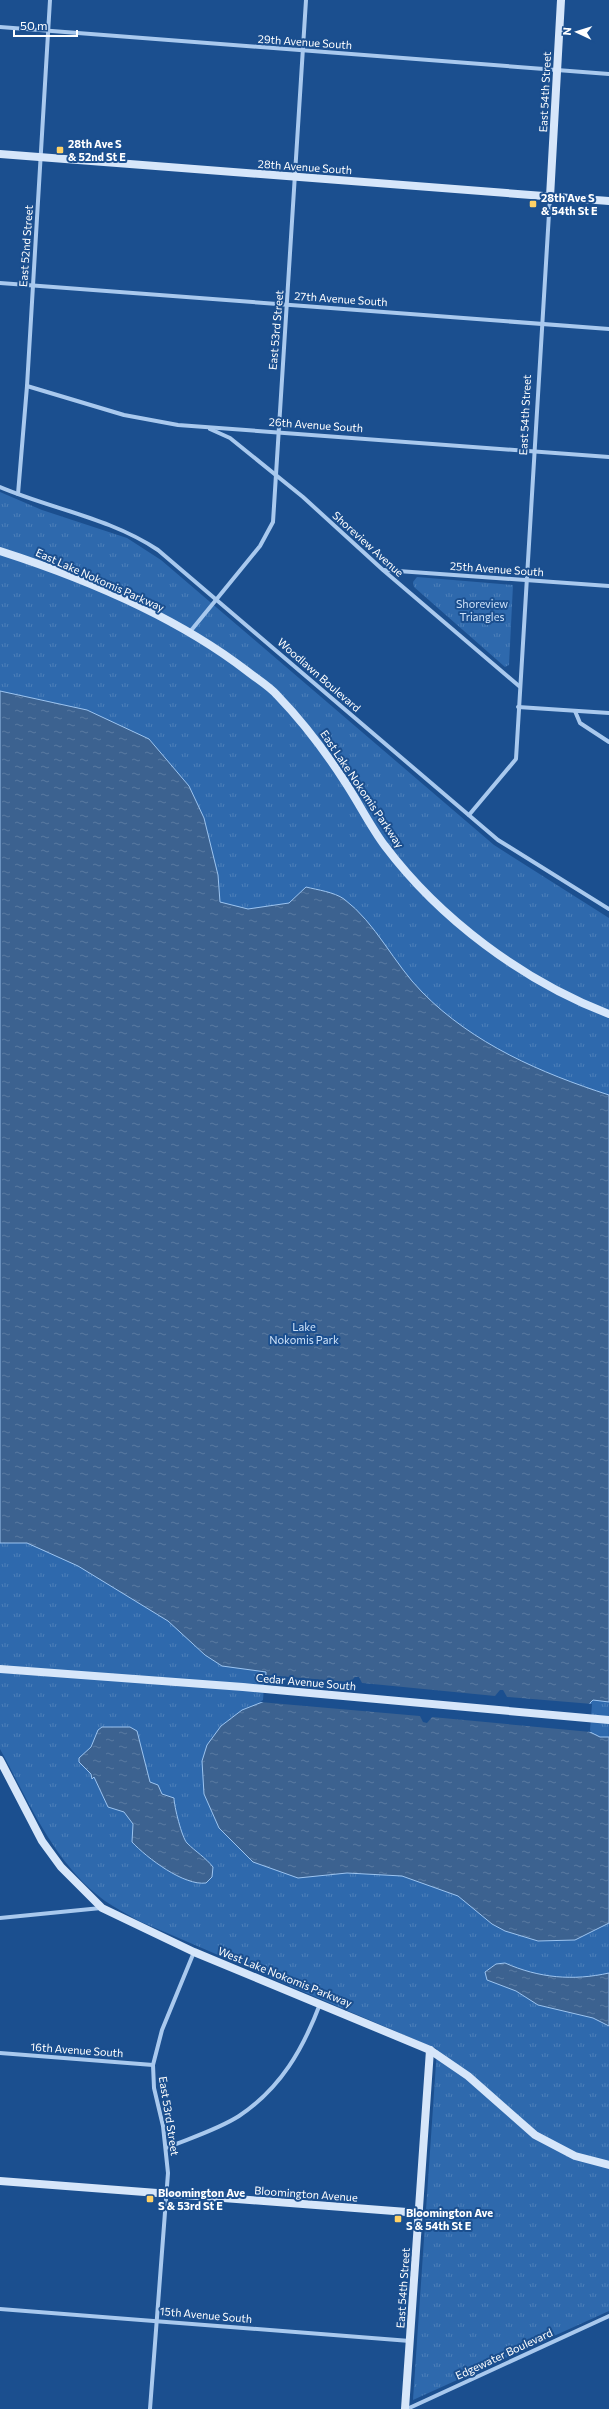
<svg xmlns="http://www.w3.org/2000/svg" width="609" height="2409" font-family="Commissioner,sans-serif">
<defs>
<pattern id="grass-tufts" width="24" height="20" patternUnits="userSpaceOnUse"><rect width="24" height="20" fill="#2e69ad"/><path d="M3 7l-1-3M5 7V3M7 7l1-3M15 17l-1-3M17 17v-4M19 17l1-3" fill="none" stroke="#4d80b9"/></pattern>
<pattern id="water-ripples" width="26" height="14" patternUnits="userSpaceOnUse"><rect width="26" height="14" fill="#3c6290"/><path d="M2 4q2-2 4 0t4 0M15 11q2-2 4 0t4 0" fill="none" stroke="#597aa1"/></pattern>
</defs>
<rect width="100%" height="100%" fill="#1b4f8f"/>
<g fill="url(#grass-tufts)">
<path d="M0,492L42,510L127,538L161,560L494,845L609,918V2311L413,2400L437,2049L139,1921C127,1914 115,1908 105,1901C54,1864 29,1802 0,1749Z"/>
<polygon points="417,577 513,585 509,665 505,667 414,587 413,582"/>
</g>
<g fill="url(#water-ripples)" stroke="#9cc4f0">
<path d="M0,691L87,710L149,739L189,786L204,818L218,875L220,902L248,909L289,903L306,887C318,890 334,892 344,899C376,923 394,964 422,992C473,1044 541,1073 609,1095V1702L593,1700L590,1703L588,1731L600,1737H609V1923L575,1940L538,1941L505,1931L492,1924L458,1896L402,1876L347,1873L298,1878L253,1862L219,1828L204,1794L202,1761L207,1745L221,1726L242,1710L265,1701L266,1672L222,1666L205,1655L168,1621L78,1566L27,1543H0Z"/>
<path d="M102,1727H130L137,1731L150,1782L158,1785L162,1794L174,1798C174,1806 182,1838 187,1843C196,1852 205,1857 213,1867L212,1877L206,1883C184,1886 147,1858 132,1842L133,1824L124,1812L108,1807L94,1777L92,1779L91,1774L79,1762V1758L91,1747L98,1730Z"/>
<path d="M505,1963C539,1978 573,1981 609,1973V2026L593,2018L538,2005L516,1991L487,1980L485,1972L496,1964Z"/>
</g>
<polygon fill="#1b4f8f" points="265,1675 350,1682 355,1677 359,1677 362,1683 495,1696 500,1690 503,1690 507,1697 592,1704 590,1730 591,1732 432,1717 427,1723 423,1722 420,1716 260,1702 263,1700"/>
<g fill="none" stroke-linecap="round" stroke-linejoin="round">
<g stroke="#a9c9ee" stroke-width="4">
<polyline points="0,27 609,74"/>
<polyline points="0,283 609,329"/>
<polyline points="27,386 124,415 178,425 609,457"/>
<polyline points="210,429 230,438 303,497 383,570 519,686"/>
<path d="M0,487C52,509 110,518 158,550L498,840L609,909"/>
<polyline points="18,494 27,386 50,0"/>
<polyline points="384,570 609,586"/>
<polyline points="189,633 260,546 273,522 306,0"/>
<polyline points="518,707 609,713"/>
<polyline points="575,711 580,723 609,742"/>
<polyline points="469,815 516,759 550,197"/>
<polyline points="0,1918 101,1908"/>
<polyline points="0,2053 153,2065"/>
<path d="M166,2148C190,2138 217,2130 239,2116C281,2088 303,2049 320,2004"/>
<polyline points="0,2309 410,2341"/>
<polyline points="150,2409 168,2173 163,2126 154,2088 153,2065 162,2030 194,1952"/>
<polyline points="407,2409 609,2316"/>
</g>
<g stroke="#d6e6fa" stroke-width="8">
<polyline points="0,154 609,201"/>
<polyline points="550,197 561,0"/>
<path d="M0,551C84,578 177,617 247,671C257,679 269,686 277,695C303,722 325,751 345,782C359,803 370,826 385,846C440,919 523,981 609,1014"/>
<polyline points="0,1669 243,1687 609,1720"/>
<polyline points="0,1760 42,1841 61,1867 102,1908 194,1952 430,2050 468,2076 535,2135 575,2156 609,2165"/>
<polyline points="0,2181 420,2213"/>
<polyline points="405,2409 430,2050"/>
</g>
</g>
<g fill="#ffd166" stroke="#1b4f8f" stroke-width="1.5">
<rect x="56" y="146" width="8" height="8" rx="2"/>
<rect x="529" y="200" width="8" height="8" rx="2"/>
<rect x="146" y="2195" width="8" height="8" rx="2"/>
<rect x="394" y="2215" width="8" height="8" rx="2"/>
</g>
<g text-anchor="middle" stroke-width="4" stroke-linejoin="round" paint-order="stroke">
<g font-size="11" fill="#fff" stroke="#1b4f8f">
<text transform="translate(305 42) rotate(4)" y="4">29th Avenue South</text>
<text transform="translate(545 92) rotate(-87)" y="4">East 54th Street</text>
<text transform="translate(305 167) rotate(4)" y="4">28th Avenue South</text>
<text transform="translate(26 246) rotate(-86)" y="4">East 52nd Street</text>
<text transform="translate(341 299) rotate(4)" y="4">27th Avenue South</text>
<text transform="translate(276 330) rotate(-85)" y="4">East 53rd Street</text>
<text transform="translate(525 415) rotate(-87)" y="4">East 54th Street</text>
<text transform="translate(316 425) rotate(4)" y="4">26th Avenue South</text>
<text transform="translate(368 544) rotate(42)" y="4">Shoreview Avenue</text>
<text transform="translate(497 569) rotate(4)" y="4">25th Avenue South</text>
<text transform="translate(100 580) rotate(24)" y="4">East Lake Nokomis Parkway</text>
<text transform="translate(319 675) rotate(41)" y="4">Woodlawn Boulevard</text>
<text transform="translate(362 789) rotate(56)" y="4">East Lake Nokomis Parkway</text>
<text transform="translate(306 1682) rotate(5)" y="4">Cedar Avenue South</text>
<text transform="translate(285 1977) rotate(22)" y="4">West Lake Nokomis Parkway</text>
<text transform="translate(77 2050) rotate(4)" y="4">16th Avenue South</text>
<text transform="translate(169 2116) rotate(81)" y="4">East 53rd Street</text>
<text transform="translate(306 2194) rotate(4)" y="4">Bloomington Avenue</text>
<text transform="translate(403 2288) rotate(-86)" y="4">East 54th Street</text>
<text transform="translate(206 2315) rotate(5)" y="4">15th Avenue South</text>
<text transform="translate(504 2354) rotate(-25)" y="4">Edgewater Boulevard</text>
</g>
<g font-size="11" font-weight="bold" fill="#fff" stroke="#1b4f8f" text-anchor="start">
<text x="68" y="148">28th Ave S<tspan x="68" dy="13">&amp; 52nd St E</tspan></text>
<text x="541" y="202">28th Ave S<tspan x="541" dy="13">&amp; 54th St E</tspan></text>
<text x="158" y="2197">Bloomington Ave<tspan x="158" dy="13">S &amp; 53rd St E</tspan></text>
<text x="406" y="2217">Bloomington Ave<tspan x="406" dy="13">S &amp; 54th St E</tspan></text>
</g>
<g font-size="11" fill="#cfe3fa" stroke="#1b4f8f">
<text x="482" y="608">Shoreview<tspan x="482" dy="13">Triangles</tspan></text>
<text x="304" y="1331">Lake<tspan x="304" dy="13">Nokomis Park</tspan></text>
</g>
</g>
<g transform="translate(577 32) rotate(274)" stroke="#1b4f8f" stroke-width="3" paint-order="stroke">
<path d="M0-3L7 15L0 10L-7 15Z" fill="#ffffff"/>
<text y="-6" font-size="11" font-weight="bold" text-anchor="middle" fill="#ffffff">N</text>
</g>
<path d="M14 30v6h63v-6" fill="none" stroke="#ffffff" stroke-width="2"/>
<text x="20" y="30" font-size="12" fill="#ffffff" stroke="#1b4f8f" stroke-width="3" paint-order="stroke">50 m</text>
</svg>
